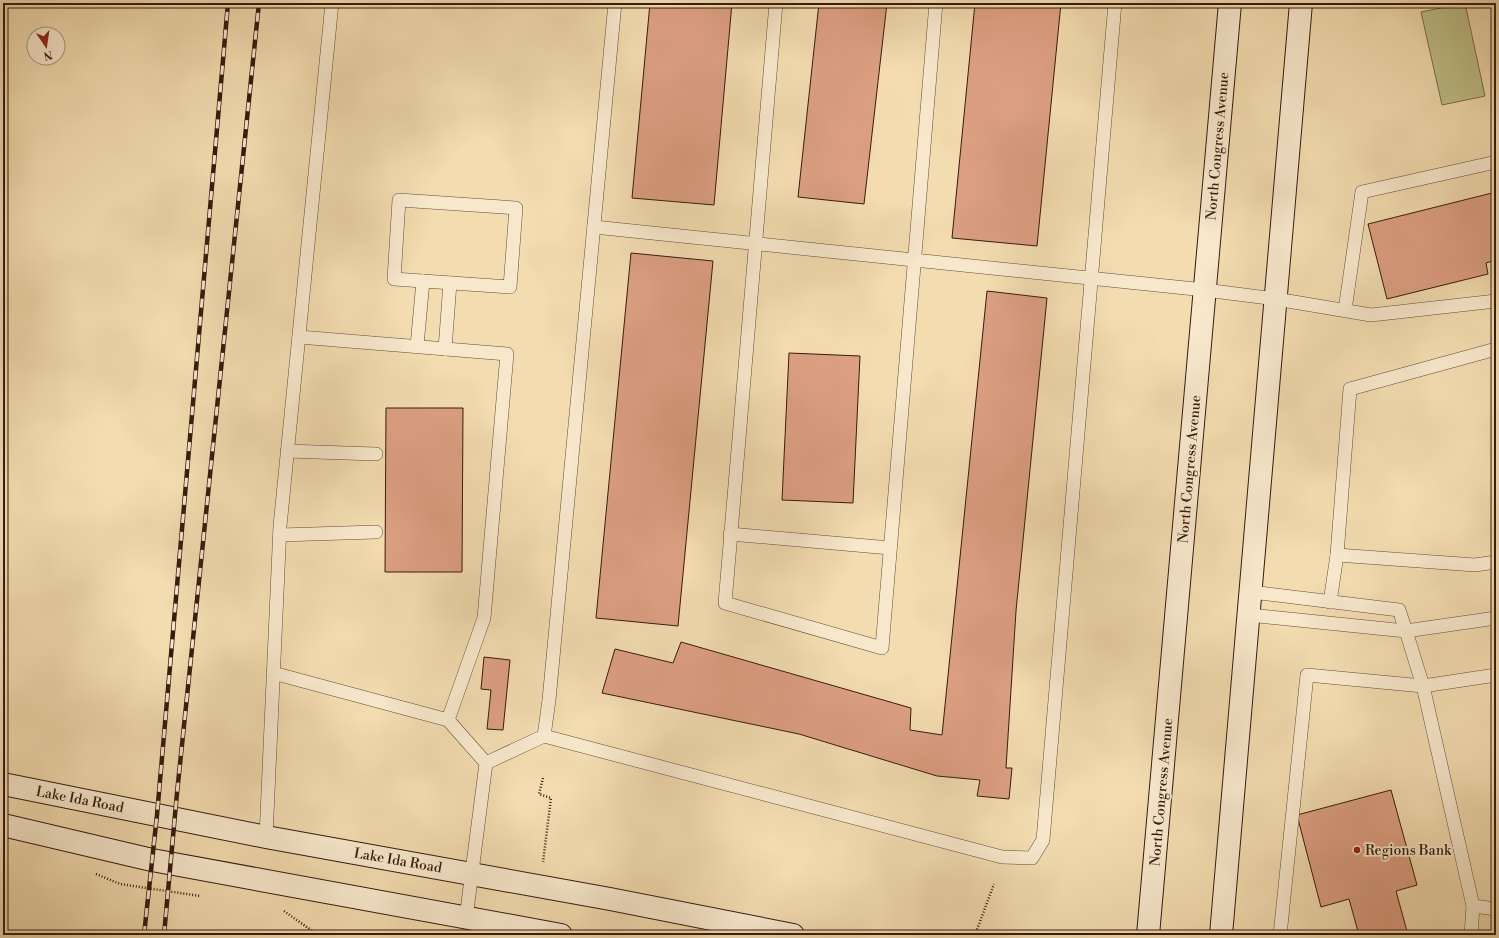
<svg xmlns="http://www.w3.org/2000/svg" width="1499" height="938" font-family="'Libre Bodoni',serif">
<rect width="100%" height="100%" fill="#f2dcb0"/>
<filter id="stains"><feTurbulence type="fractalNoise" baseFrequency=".005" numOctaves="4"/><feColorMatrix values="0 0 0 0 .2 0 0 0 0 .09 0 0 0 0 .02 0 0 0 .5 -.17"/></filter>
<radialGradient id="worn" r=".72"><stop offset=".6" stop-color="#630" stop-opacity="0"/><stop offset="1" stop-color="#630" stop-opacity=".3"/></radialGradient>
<polygon fill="#bebf88" stroke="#7a6d4b" points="1465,3 1485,96 1442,105 1421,12"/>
<g fill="#dc9f82" stroke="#361b0e">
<polygon points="650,3 732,3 714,205 632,198"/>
<polygon points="819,3 887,3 864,204 798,197"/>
<polygon points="975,3 1061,3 1037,246 952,238"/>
<polygon points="1496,192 1496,260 1486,263 1488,274 1387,299 1368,224"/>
<polygon points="631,253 713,261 678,626 596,618"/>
<polygon points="987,291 1047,298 1016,611 1006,768 1012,768 1009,799 977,796 980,780 937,776 799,734 602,693 615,649 673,663 681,642 911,708 910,730 942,735"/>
<polygon points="789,353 860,356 853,503 782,500"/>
<polygon points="386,408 463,408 462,572 385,572"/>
<polygon points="484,657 510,660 503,730 487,729 491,690 481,689"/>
<polygon points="1391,790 1417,885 1396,891 1408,935 1359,935 1349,899 1321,907 1297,815"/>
</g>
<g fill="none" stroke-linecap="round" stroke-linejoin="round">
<defs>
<g id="lane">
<polyline points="776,3 725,603 882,648 936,3"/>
<polygon points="399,200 516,208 510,287 394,279"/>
<polyline points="594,227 1205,290 1276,299 1371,315 1496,301"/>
<polyline points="1345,310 1362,192 1496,162"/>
<polyline points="417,346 423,281"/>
<polyline points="445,349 450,283"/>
<polyline points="287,451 376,454"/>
<polyline points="730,534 890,548"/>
<polyline points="280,535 376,532"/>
<polyline points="1337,555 1350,389 1496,349"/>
<polyline points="1251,592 1399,610 1406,631 1496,618"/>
<polyline points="1330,602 1337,555 1475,565 1496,562"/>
<polyline points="1249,615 1406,631 1423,686 1473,906"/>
<polyline points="273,673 448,720 484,618 507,354 299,337"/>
<polyline points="448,720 486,763 466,918"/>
<polyline points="544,736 549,700 615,3"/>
<polyline points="486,763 544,736 1002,857 1032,858 1043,840 1115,3"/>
<polyline points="266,837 280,526 332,3"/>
<polyline points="1280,935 1307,675 1423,686 1496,675"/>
<polyline points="1471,935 1473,906 1496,909"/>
</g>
<g id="secondary">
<polyline points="3,784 266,837 610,899 793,935"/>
<polyline points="3,825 152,860 561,935"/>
<polyline points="1148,935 1230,3"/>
<polyline points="1221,935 1301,3"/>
</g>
</defs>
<use href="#lane" stroke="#654b36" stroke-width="14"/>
<use href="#secondary" stroke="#361b0e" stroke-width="24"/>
<g stroke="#361b0e" stroke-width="2.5" stroke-dasharray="1 2" stroke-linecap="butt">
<polyline points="543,778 539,794 551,798 543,862"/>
<polyline points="96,874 120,884 200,896"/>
<polyline points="284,911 318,935"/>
<polyline points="975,935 994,884"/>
</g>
<use href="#lane" stroke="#f7e8cc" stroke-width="13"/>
<use href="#secondary" stroke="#f7e8cc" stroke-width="22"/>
<defs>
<g id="rail">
<polyline points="144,935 157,815 228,3"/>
<polyline points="164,935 177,793 259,3"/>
</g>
</defs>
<use href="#rail" stroke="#361b0e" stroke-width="4.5"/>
<use href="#rail" stroke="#f7e8cc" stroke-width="3" stroke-dasharray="9" stroke-linecap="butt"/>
</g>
<circle fill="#8f2418" stroke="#f7e8cc" stroke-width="1.5" cx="1357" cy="850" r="4"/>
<g text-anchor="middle" stroke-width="3.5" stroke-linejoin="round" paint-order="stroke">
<g font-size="14" fill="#361b0e" stroke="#f7e8cc">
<text transform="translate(1217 146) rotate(-85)" y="5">North Congress Avenue</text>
<text transform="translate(1189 469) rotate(-85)" y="5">North Congress Avenue</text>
<text transform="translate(1161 792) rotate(-85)" y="5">North Congress Avenue</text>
<text transform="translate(80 799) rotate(11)" y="5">Lake Ida Road</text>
<text transform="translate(398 860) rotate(10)" y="5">Lake Ida Road</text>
</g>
<g font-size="14" fill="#361b0e" stroke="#f7e8cc" text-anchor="start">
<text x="1365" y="855">Regions Bank</text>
</g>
</g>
<rect width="1499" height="938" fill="none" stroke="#f2dcb0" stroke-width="16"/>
<rect x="4" y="4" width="1491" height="930" fill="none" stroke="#361b0e" stroke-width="2"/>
<rect x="8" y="8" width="1483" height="922" fill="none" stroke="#361b0e"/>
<g transform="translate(46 46) rotate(167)"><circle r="19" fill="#f7e8cc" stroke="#aa9680"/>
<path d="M0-3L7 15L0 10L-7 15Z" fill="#8f2418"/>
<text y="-6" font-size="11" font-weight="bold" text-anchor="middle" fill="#361b0e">N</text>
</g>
<rect width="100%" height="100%" filter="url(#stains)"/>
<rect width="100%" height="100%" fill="url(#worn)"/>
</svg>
